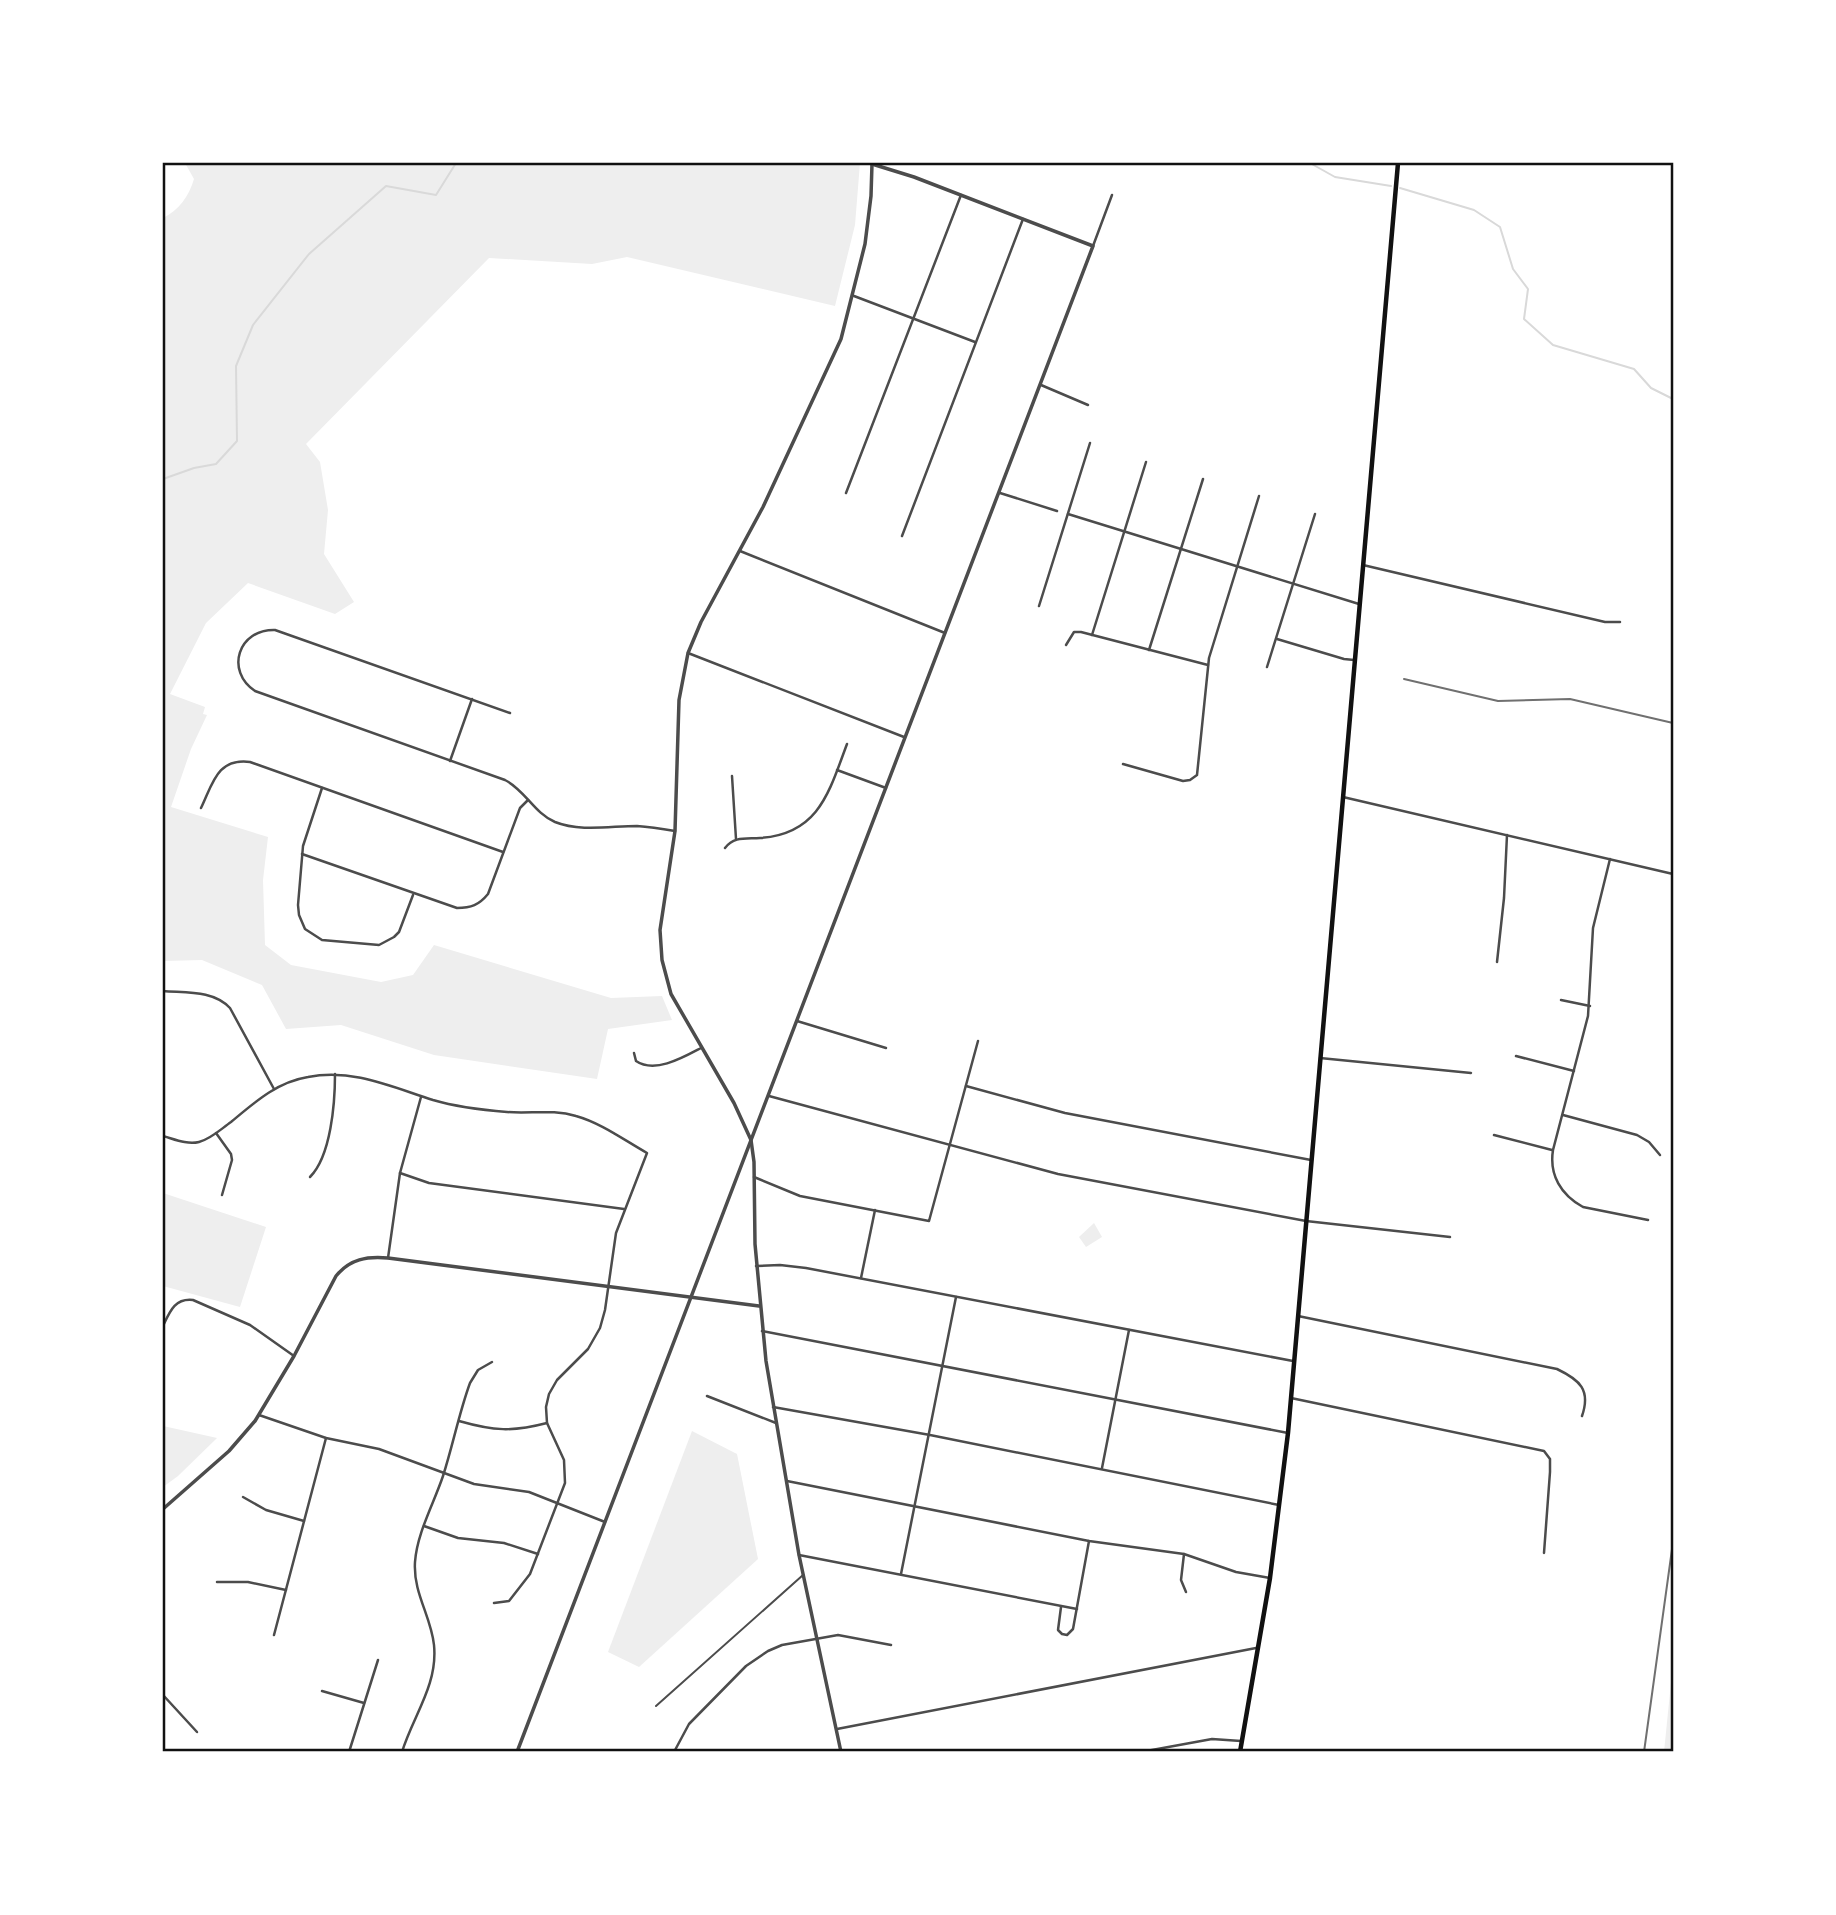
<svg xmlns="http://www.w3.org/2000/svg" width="1836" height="1915" font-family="Literata,serif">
<rect width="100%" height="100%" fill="#fff"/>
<g fill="#eee">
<path d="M185,163H860L855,225L835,306L627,257L592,264L489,258L306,444L320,462L328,510L324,554L354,602L335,614L248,583L206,623L170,694L205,707L203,714L207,715L191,749L171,807L268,837L263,880L265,945L291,965L381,982L413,975L434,945L611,998L662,996L672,1020L608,1029L597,1079L434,1055L341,1025L286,1029L262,985L202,960L163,961V218C179,210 189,196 194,179Z"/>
<polygon points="163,1193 266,1227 240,1307 163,1286"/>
<polygon points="1094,1223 1102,1237 1086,1247 1079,1237"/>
<polygon points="163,1426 217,1438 178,1476 163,1487"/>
<polygon points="692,1431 737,1454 758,1559 639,1667 608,1652"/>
<polygon points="1673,1663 1673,1752 1664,1752"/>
</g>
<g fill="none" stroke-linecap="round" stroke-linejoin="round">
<g stroke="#d9d9d9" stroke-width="2">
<polyline points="1310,163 1335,177 1391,186"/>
<polyline points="1400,188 1474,210 1500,227 1513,269 1528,289 1524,319 1553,345 1634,369 1651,388 1673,399"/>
<polyline points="163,479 194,468 216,464 237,441 236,366 253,325 309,254 386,186 436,195 456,163"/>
</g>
<polyline stroke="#4c4c4c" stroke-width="2" points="656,1706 803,1575"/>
<g stroke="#4c4c4c" stroke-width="2.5">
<polyline points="1093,246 1112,195"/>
<polyline points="854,296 975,342"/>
<polyline points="1041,385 1088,405"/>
<polyline points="846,493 961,195"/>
<polyline points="1000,493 1057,511"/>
<polyline points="1068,514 1359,604"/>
<polyline points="902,536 1023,219"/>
<polyline points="740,551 945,633"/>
<polyline points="1363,565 1605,622 1620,622"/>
<polyline points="1039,606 1090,443"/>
<polyline points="1092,635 1146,462"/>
<polyline points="1277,639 1344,659 1354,660"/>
<polyline points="1066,645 1074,632 1081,632 1208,665"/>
<polyline points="1149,650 1203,479"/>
<polyline points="688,653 904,737"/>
<polyline points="1267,667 1315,514"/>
<path d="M510,713L275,630C238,629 225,671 255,691L505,780C525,790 534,813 555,822C580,832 611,826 637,826C650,827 663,829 675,831"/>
<polyline points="450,761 472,699"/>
<polyline points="1123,764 1183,781 1190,780 1197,775 1209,658 1259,496"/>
<polyline points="837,770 886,788"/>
<polyline points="732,776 736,839"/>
<polyline points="322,788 303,846 298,905 299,915 305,929 322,940 379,945 394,937 399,932 413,895"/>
<polyline points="1343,797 1673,874"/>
<path d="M201,808C213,783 217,758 250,762L503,852"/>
<path d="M725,848C734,836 746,839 760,838C819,834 829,792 847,744"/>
<path d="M302,854L457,908C471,908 479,905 488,894L520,808L528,800"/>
<path d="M1610,859L1593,928L1588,1016L1553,1150C1549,1175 1561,1195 1583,1207L1648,1220"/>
<polyline points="1497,962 1504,898 1507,835"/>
<path d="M163,991C186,993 213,990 230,1008L274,1089"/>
<polyline points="1561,1000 1590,1006"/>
<polyline points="797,1021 886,1048"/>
<path d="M634,1053L636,1061C655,1074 684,1057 701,1048"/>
<polyline points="1516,1056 1574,1071"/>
<polyline points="1320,1058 1471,1073"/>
<polyline points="163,1073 163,1072"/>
<polyline points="966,1086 1065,1113 1311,1160"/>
<polyline points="769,1096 1058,1174 1306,1221 1450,1237"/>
<polyline points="1563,1115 1637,1135 1649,1142 1660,1155"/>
<polyline points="216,1133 231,1154 232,1160 222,1195"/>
<polyline points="1494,1135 1552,1150"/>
<path d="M163,1136C174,1139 187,1145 199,1142C211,1139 221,1129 231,1122C255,1102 277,1082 308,1077C352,1068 392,1087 433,1100C457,1107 482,1110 507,1112C530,1114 553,1109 576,1116C601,1123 624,1140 647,1153L616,1233L605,1310L600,1328L588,1349L557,1380L549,1394L546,1407L547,1423L564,1460L565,1483L530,1574L509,1601L494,1603"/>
<polyline points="400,1173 429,1183 624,1209"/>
<path d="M310,1177C331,1156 335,1103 335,1074"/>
<polyline points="754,1177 800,1196 929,1221 978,1041"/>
<polyline points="388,1258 400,1173 421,1097"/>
<polyline points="756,1266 780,1265 806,1268 1293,1361"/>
<polyline points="861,1278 875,1210"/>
<path d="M1298,1316L1557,1369C1580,1380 1591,1390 1582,1416"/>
<path d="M163,1326C170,1311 175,1298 193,1300L250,1325L294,1356"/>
<polyline points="762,1331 1288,1433"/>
<polyline points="707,1396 776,1423"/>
<polyline points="1291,1398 1544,1451 1550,1459 1550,1472 1544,1553"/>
<polyline points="773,1407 930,1435 1279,1505"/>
<polyline points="259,1415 326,1438 379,1449 474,1484 529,1492 605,1522"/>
<path d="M459,1421C494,1431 512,1432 547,1423"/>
<polyline points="1102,1468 1129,1330"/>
<polyline points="787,1481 1089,1541 1184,1554 1236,1572 1270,1578"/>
<polyline points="243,1497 266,1510 304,1521"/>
<polyline points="424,1526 458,1538 504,1543 538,1554"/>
<polyline points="1184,1554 1181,1580 1186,1592"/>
<polyline points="799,1555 1077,1609"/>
<polyline points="901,1574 956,1297"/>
<polyline points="217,1582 248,1582 286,1590"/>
<polyline points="1061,1607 1058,1630 1062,1634 1067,1635 1073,1629 1089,1541"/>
<polyline points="274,1635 326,1438"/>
<polyline points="322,1691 364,1703"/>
<polyline points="163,1695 197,1732"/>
<polyline points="837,1729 1256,1648"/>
<polyline points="349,1752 378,1660"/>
<path d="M402,1752C413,1716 438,1685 434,1645C431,1616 413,1593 415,1562C417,1533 434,1503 443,1476C453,1445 459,1413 470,1383L478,1370L492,1362"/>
<polyline points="674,1752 689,1724 746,1666 768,1651 782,1645 838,1635 891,1645"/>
<polyline points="1141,1752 1212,1739 1241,1741"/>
</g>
<g stroke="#4c4c4c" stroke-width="3.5">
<path d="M163,1509L229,1451L255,1421L294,1356L336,1276C350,1259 367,1256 388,1258L759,1306"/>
<polyline points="517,1752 1093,246 914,177 872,164"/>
<polyline points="841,1752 799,1555 766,1361 755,1244 754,1162 751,1140 734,1103 671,994 662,960 660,930 675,831 679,700 688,653 701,622 763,507 841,339 865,244 871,196 872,164"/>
</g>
<polyline stroke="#111" stroke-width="4.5" points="1240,1752 1270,1578 1288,1433 1398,163"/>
<g stroke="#707070" stroke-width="2">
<polyline points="1404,679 1498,701 1570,699 1673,723"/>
<polyline points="1644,1752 1673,1542"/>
</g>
</g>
<rect width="1836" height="1915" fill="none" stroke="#ffffff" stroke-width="329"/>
<rect x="164" y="164" width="1508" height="1586" fill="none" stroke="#111" stroke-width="2.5"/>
</svg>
